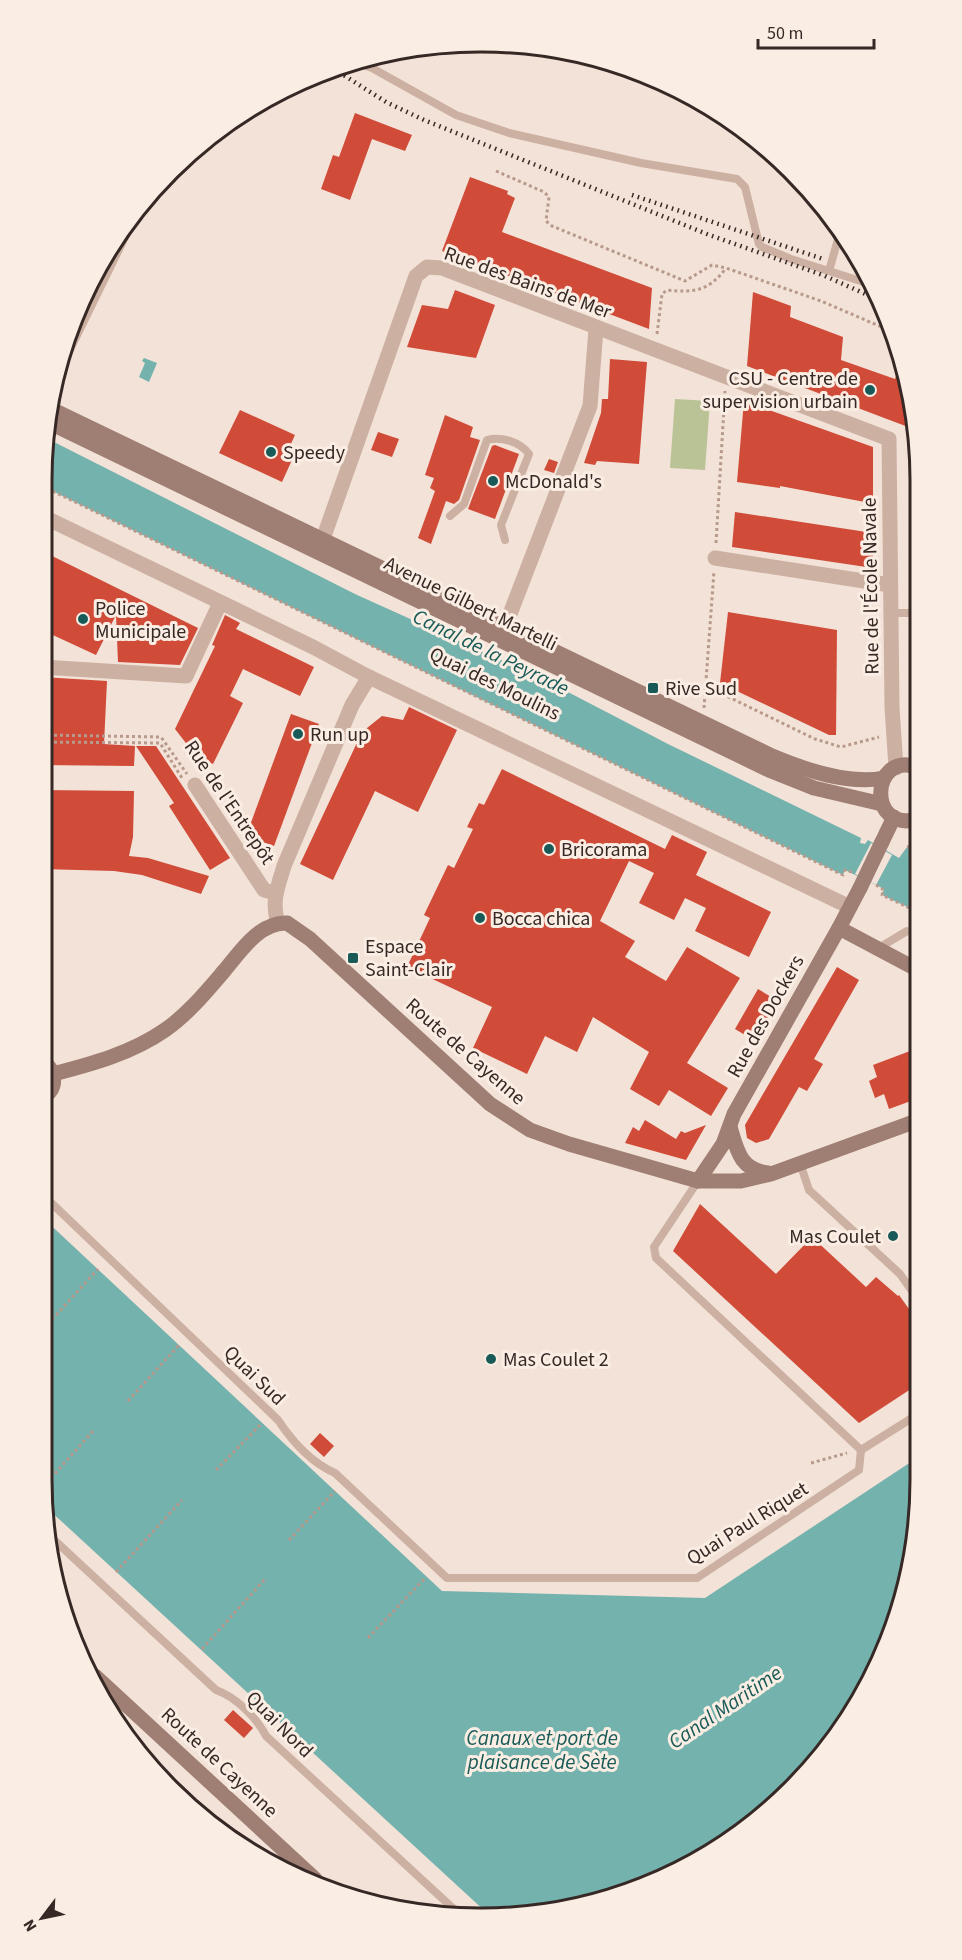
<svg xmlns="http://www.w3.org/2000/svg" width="962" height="1960" font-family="'Source Sans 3',sans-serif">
<rect width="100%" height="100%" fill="#f3e2d7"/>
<polygon fill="#b9c396" points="675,399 710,401 705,470 670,468"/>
<g fill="#74b2ae">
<polygon points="144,358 157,363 149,382 139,377 145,363 142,361"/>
<polygon points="50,440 355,594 539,677 668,744 861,838 860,843 865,844 868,840 899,858 907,847 918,845 918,912 882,895 884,889 845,870 843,875 42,486 46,442"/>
<polygon points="42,1217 442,1591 705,1598 920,1456 911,1565 886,1647 811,1769 748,1827 675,1873 538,1914 487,1913 47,1508 42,1479"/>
</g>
<polygon fill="#f3e2d7" points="871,843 892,855 876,885 855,874"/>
<g fill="#d04b38">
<polygon points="355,113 412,135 405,151 372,139 350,200 321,189 333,155 339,157"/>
<polygon points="470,177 508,191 507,194 515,198 502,232 652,288 649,329 442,251"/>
<polygon points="455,290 495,305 476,358 407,347 422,305 448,309"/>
<polygon points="753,292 791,306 790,317 843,337 841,360 895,379 900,364 916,430 747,366"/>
<polygon points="610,359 647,362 639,464 597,461 595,465 584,463 601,413 602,399 608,399"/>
<polygon points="744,401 873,447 873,501 865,499 865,502 780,486 780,488 737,482"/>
<polygon points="240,410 295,435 285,457 292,460 282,482 219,453"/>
<polygon points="445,415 473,427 470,437 480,440 459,500 454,504 446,501 431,544 418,538 435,491 430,488 434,478 425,475"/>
<polygon points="378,432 399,439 392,457 371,450"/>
<polygon points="495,445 519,454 495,519 468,509 492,446"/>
<polygon points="549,459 558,462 554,473 544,470"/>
<polygon points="735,512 873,533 873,568 732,547"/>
<polygon points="42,551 198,628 180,665 118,662 116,615 96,655 42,630"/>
<polygon points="728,612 837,630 836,735 829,735 720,683"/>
<polygon points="225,615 240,623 236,629 314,667 300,696 243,669 230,696 243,703 213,764 196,756 175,729 215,646 212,645"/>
<polygon points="42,677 107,681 104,744 135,746 134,766 42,765"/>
<polygon points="409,707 457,730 418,812 375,791 333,880 300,864 362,732 382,716 403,720"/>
<polygon points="291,714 319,724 274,846 246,836"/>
<polygon points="136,746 156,746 230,858 210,870 169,806 174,803"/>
<polygon points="502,769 665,849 672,835 707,852 696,875 771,912 749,957 695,931 706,908 685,898 674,920 639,903 654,873 629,861 600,921 635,941 625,957 666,981 687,947 740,978 687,1063 728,1088 711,1116 669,1090 659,1106 630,1089 649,1052 593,1017 577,1052 545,1036 527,1074 473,1048 492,1007 407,967 430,918 424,915 448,865 454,868 473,829 467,827 479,803 484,805"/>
<polygon points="42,790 134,791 133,837 129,856 148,858 209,876 201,894 142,875 114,871 42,869"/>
<polygon points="837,967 859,980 814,1059 823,1064 807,1091 799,1087 769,1139 756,1143 747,1138 745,1125"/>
<polygon points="758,989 778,1001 755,1041 735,1029"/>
<polygon points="918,1048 919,1098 889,1109 884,1094 875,1098 869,1081 877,1077 873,1065"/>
<polygon points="645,1120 676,1139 681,1131 685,1133 706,1125 686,1160 625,1143 633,1127 639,1131"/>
<polygon points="700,1204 776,1274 812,1237 866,1287 876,1277 898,1296 899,1295 919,1323 920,1383 859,1423 673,1251"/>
<polygon points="320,1433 334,1446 324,1457 310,1444"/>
<polygon points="233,1710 253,1728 244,1738 224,1720"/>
</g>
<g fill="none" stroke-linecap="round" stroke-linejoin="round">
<g stroke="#b79a8c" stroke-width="3" stroke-dasharray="3 3" stroke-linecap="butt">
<polyline points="496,171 544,192 549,197 546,221 552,226 685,281 712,265 726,268 821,301 891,331"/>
<path d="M657,334L662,294L667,290C694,293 709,291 726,268"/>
<path d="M42,486C309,615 576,745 843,875L845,870L852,872"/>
<polyline points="716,543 725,391"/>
<polyline points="706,686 815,739 841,747 879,737"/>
<polyline points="704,708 714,571"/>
<polyline points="42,735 161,737 187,774"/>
<polyline points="42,742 160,743 182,778"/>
<polyline points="907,847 918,845"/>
<polyline points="876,885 884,890 882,895 918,912"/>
<polyline points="48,1324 98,1269"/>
<polyline points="128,1401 179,1345"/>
<polyline points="811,1463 847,1453"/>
<polyline points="216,1470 262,1423"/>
<polyline points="43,1487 93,1431"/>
<polyline points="289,1540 335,1491"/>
<polyline points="116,1572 182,1500"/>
<polyline points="368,1638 426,1577"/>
<polyline points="202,1649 265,1579"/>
</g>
<g stroke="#ccb0a2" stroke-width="8">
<polyline points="356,62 372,68 456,115 509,133 641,163 737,179 745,187 759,244 762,247 791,259 870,284"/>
<polyline points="829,271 840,232"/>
<path d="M450,516L464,504L487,440C502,436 520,442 529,454L501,525L505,540"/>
<polyline points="891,613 917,613"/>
<polyline points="877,949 907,931 918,934"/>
<polyline points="800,1163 809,1190 900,1274 919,1301"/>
<polyline points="698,1181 654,1247 656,1258 861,1450"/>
<path d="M42,1194L278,1420C292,1441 312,1463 335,1473L447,1578H697L859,1470L861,1450"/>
<polyline points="861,1450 920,1413"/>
<path d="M52,1538L216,1690C236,1697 257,1718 266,1736L457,1912"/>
</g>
<g stroke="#ccb0a2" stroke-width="15">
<polyline points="62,358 129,221"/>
<polyline points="42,516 313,647 369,677 850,907"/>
<polyline points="323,539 416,276 427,267 442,268 889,439 892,707 896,768"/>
<polyline points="715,558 890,585"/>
<polyline points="505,627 590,406 596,329"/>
<polyline points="42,667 186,676 220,603"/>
<polyline points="195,785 264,890 275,893"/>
<path d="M278,923C271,902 278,886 284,866L352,705L369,677"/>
</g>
<g stroke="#9f7e73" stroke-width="15">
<path d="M49,408L772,756C805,770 848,785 884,778"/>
<polyline points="48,422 769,770 814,788 882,804"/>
<path d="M917,767C870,751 867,834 918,819"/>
<polyline points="882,842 894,817"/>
<polyline points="860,888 839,928 918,970"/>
<path d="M53,1074C92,1064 132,1053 165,1030C187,1015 206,992 224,971C240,952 259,922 287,923L310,939L490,1104L530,1130L569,1144L698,1181H741L771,1174L919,1120"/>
<path d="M42,1098C58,1089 57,1071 42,1061"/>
<path d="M730,1127C737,1150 740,1170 768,1173"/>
<polyline points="698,1181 723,1144 734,1114 839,928"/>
<polyline points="95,1676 315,1879"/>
</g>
<g stroke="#362825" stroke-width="4.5" stroke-dasharray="1.5 4.5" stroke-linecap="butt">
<polyline points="423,48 486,51 549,49"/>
<polyline points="334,69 386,102 424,120 707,234 825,276 879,300"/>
<polyline points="632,195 823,259"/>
</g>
<polyline stroke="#9f7e73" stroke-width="15" points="860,888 882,842"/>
</g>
<g fill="#185a57" stroke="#faede3" stroke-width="2">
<circle cx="870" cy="390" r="6"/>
<circle cx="271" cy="452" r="6"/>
<circle cx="493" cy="481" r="6"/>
<circle cx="83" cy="619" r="6"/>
<rect x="647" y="682" width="12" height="12" rx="3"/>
<circle cx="298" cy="734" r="6"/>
<circle cx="549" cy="849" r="6"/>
<circle cx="480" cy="918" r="6"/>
<rect x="347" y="952" width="12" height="12" rx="3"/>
<circle cx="893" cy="1236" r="6"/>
<circle cx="491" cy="1359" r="6"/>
</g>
<g text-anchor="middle" stroke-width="6" stroke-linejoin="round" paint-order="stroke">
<g font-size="20" fill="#362825" stroke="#faede3">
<text transform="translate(528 282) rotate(20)" y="7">Rue des Bains de Mer</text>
<text transform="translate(870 586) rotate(-91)" y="7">Rue de l'École Navale</text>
<text transform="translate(471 603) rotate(26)" y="7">Avenue Gilbert Martelli</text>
<text transform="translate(495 683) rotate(26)" y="7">Quai des Moulins</text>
<text transform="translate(230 802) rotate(56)" y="7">Rue de l'Entrepôt</text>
<text transform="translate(765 1016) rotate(-61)" y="7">Rue des Dockers</text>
<text transform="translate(466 1051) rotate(41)" y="7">Route de Cayenne</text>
<text transform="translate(255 1375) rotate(44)" y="7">Quai Sud</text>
<text transform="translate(747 1523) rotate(-32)" y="7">Quai Paul Riquet</text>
<text transform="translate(280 1724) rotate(45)" y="7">Quai Nord</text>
<text transform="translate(220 1762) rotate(43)" y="7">Route de Cayenne</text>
</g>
<g font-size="20" fill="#362825" stroke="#faede3" text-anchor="start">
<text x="858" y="385" text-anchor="end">CSU - Centre de<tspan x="858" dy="23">supervision urbain</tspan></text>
<text x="283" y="459">Speedy</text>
<text x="505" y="488">McDonald's</text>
<text x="95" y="615">Police<tspan x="95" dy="23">Municipale</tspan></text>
<text x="665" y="695">Rive Sud</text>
<text x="310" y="741">Run up</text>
<text x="561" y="856">Bricorama</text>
<text x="492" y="925">Bocca chica</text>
<text x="365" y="953">Espace<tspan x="365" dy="23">Saint-Clair</tspan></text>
<text x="881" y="1243" text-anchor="end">Mas Coulet</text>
<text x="503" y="1366">Mas Coulet 2</text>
</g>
<g font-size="21" font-style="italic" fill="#185a57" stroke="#faede3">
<text transform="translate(491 652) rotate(26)" y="7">Canal de la Peyrade</text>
<text transform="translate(725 1707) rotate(-34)" y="7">Canal Maritime</text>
<text x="542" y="1745">Canaux et port de<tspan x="542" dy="24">plaisance de Sète</tspan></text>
</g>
</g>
<path d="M0 0H962V1960H0ZM480 52H482A428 428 0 0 1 910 480V1480A428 428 0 0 1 482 1908H480A428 428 0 0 1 52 1480V480A428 428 0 0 1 480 52Z" fill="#faede3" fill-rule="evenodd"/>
<path fill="none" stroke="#362825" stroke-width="3" d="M480 52H482A428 428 0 0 1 910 480V1480A428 428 0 0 1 482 1908H480A428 428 0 0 1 52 1480V480A428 428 0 0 1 480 52Z"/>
<g transform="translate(42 1918) rotate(238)" stroke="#faede3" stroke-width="4.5" paint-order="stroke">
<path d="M0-4.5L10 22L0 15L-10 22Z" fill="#362825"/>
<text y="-9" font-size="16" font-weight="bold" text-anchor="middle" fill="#362825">N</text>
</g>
<path d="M758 39v9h116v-9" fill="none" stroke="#362825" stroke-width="3"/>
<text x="767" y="39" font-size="18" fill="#362825" stroke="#faede3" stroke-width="4.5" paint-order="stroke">50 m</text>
</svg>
